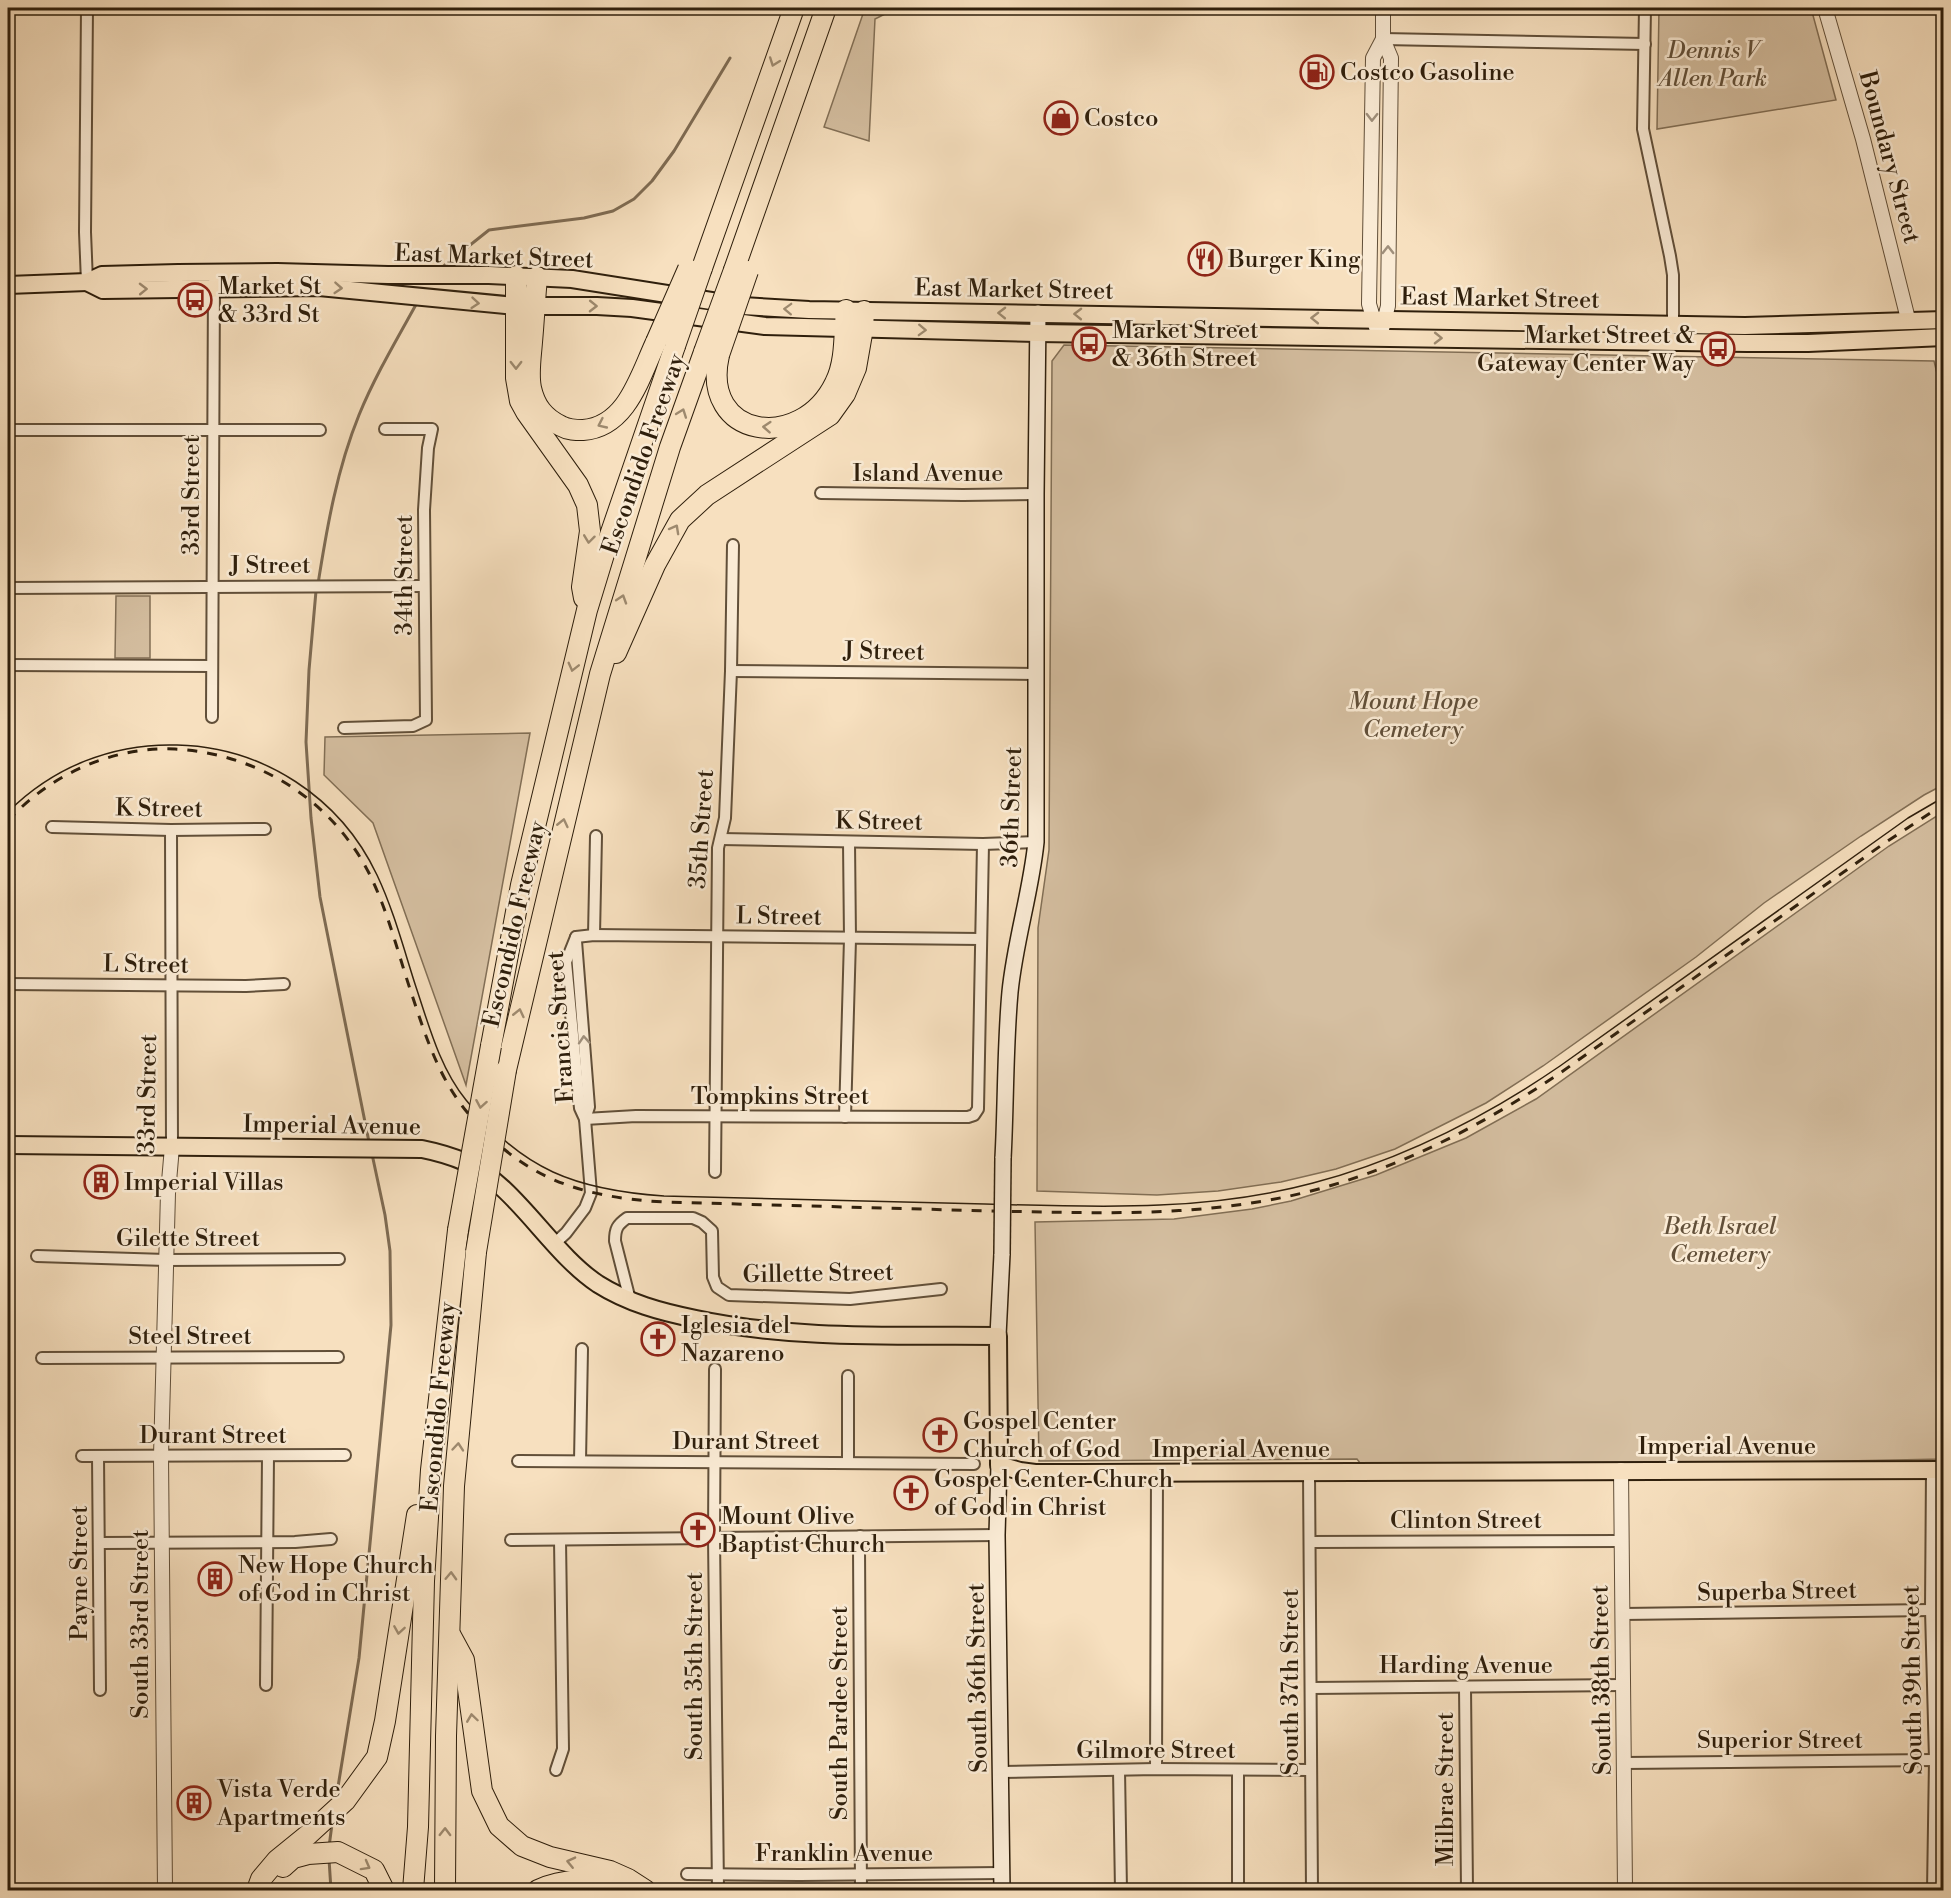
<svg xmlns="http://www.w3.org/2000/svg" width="1951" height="1898" font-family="'Libre Bodoni',serif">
<rect width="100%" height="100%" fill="#f7e0bf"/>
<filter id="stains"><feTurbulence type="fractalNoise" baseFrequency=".00333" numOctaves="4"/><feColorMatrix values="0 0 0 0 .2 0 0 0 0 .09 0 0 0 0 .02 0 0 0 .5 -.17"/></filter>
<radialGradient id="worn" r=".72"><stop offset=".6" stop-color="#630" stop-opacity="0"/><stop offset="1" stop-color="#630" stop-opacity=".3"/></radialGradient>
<g fill="#d5bfa1" stroke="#826f56" stroke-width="1.5">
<polygon points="865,8 897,8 875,19 869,141 824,127"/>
<polygon points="1659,8 1811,8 1836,100 1657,129"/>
<polygon points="1064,345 1934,361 1944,402 1943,785 1924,795 1861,836 1764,903 1696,957 1543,1066 1486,1103 1395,1149 1336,1169 1281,1182 1218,1191 1157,1195 1037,1191 1038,928 1049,850 1052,361"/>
<polygon points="116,596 150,596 150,658 115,658"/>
<polygon points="530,733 466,1085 373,823 324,775 325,737"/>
<polygon points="1943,812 1943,1459 1796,1462 1360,1463 1357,1459 1039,1461 1035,1222 1174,1219 1252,1209 1291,1201 1376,1175 1466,1138 1536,1099 1889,846"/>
</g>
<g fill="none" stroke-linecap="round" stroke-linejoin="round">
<g stroke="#7e6b53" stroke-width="3">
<polyline points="440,269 489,230 584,218 613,211 634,199 652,181 674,151 730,58"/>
<path d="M318,584C327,527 337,469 359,415C375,376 397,339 418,301"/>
<polyline points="316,591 309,670 306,742 311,818 320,897 369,1142"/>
<polyline points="336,1799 359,1658 391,1325 390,1251 385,1215 372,1154"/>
<polyline points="329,1847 332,1824"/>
<polyline points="329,1859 331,1890"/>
</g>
<defs>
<g id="minor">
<polyline points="1645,8 1643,129 1670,256 1673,275 1673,329"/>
<polyline points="1383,39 1645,44"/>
<polyline points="87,282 85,232 87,8"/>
<polyline points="15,430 320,430"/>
<polyline points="821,493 963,495 1036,494"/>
<polyline points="8,588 424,586"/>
<polyline points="8,665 212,666"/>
<polyline points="731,671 1036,674"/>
<polyline points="212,717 214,282"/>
<polyline points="344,728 413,726 426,720 424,510 428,448 432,429 385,429"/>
<polyline points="52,827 171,830 265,829"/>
<polyline points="171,830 172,1147"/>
<polyline points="721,839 983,844 1036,842"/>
<polyline points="594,935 596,836"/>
<polyline points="576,937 594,935 981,939"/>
<polyline points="576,941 589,1107 585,1119"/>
<polyline points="8,984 246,986 284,984"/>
<polyline points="845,1117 850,939 849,842"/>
<polyline points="585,1119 636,1116 968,1117 974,1115 978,1109 983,844"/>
<polyline points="715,1172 718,848 725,818 731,671 733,545"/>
<polyline points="554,1244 566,1233 585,1208 591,1193 585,1119 580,1108 566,962 576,937"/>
<polyline points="37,1256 166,1260 339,1259"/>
<path d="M630,1300L615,1241C615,1229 617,1225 627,1218H693L702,1222L712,1231L713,1277L717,1287L729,1295L850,1299L941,1289"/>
<polyline points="42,1358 338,1357"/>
<polyline points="715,1369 714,1537 718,1890"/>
<polyline points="82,1456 345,1455"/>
<polyline points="98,1456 100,1690"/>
<polyline points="518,1461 974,1464"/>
<polyline points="580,1461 582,1349"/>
<polyline points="848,1462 848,1376"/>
<polyline points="1932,1470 1931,1610 1935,1760 1933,1890"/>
<polyline points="1309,1473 1312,1890"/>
<polyline points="860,1536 859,1547 861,1890"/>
<polyline points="511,1540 997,1535"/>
<polyline points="1310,1542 1622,1541"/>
<polyline points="100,1543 295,1542 331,1539"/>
<polyline points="1623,1614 1931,1610"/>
<polyline points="266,1685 268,1456"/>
<polyline points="1465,1687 1467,1890"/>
<polyline points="1311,1688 1622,1685"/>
<polyline points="1625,1763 1935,1760"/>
<polyline points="1156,1769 1157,1473"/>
<polyline points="556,1770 563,1749 560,1540"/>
<polyline points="1119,1770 1121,1890"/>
<polyline points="1238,1771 1238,1890"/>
<polyline points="1001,1772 1156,1769 1311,1770"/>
<polyline points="687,1874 800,1875 1002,1873"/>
</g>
<g id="tertiary">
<polyline points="1825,8 1863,139 1908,319"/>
<polyline points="1382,329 1388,306 1391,58 1383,39"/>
<polyline points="1379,337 1369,304 1373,58 1383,39 1383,8"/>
<polyline points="1621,1470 1625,1890"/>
<polyline points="165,1890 161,1456 168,1193 172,1147"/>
</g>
<g id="secondary">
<path d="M1003,1158C1006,1103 1005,1047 1010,992C1015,941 1031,892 1036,842V494L1038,313"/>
<polyline points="998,1336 1002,1254"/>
<polyline points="999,1465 997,1535 1002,1890"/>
</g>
<g id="primary">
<polyline points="87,282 103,290 319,287 516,306 597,306 632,308 765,326 1037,333 1747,343 1808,343 1944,337"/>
<polyline points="8,285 87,282 102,275 178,273 277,272 388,275 489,275 572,279 743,306 809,310 1745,326 1944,320"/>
<path d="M8,1145L422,1149C437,1152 451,1156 465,1162C516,1185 550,1252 598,1284C628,1303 661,1312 696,1319C795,1340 898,1335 998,1336L999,1465L1020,1471L1035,1473H1079L1944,1470"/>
</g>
<g id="motorway">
<polyline points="702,268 794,8"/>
<polyline points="734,270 826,8"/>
<polyline points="516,276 516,378 520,401 526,412 578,485 587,505 590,531 582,587 584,598"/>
<path d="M537,277C535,298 534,320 532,342C531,356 528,374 531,388C535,406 544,418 561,426C568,430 576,430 583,430C627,427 640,376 656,342"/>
<path d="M719,355C700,439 801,453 835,383C846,362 844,333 846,310"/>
<polyline points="616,653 655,565 680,520 707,495 830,415 845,394 856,368 863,328 864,311"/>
<polyline points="491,1046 521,885 587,610 608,541 675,346"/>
<polyline points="506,1070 600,674 670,447 704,352"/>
<polyline points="451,1636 464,1660 482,1791 499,1826 522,1846 550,1857 610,1871 628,1879 645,1890"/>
<polyline points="283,1867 293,1858 308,1854 338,1852 374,1870 384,1890"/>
<polyline points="257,1890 261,1879 277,1860 309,1834 345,1801 377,1757 385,1721 417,1515"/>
<polyline points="413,1890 418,1827 424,1581 431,1470 458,1230"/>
<polyline points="445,1890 446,1736 454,1486 476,1252"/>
<path d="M538,1890C564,1878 589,1879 617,1887"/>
</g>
</defs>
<use href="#minor" stroke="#614f39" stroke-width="14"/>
<use href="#tertiary" stroke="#614f39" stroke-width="16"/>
<use href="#secondary" stroke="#2f1f0c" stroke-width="18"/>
<use href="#primary" stroke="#2f1f0c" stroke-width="20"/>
<use href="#motorway" stroke="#2f1f0c" stroke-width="22"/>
<use href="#minor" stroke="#faebd5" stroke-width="10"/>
<use href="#tertiary" stroke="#faebd5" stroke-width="14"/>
<use href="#secondary" stroke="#faebd5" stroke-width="15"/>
<use href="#primary" stroke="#f7e0bf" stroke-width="16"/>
<use href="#motorway" stroke="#f7e0bf" stroke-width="20"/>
<path stroke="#2f1f0c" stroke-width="1.5" d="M8,812C53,767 113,743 177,745C263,747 340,797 377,875C394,911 404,950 416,987C429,1026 440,1068 466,1100C522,1170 576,1190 664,1196C771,1198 878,1201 985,1204C1096,1207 1205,1212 1313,1183C1403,1159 1484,1118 1560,1066L1908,818L1944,797"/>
<path stroke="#2f1f0c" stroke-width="3" stroke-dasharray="10 10" stroke-linecap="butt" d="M8,821C49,775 113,746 175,749C259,754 332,800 370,875C388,912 398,953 411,992C425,1034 438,1077 467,1112C523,1179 580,1197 664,1202C773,1205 882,1208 991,1211C1100,1213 1205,1218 1311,1191C1403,1167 1485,1124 1563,1071L1886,842L1944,804"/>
<defs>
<polyline id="secondary-bridge" points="1002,1254 1003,1158"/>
<g id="motorway-bridge">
<polyline points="656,342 688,269"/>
<polyline points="675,346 702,268"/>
<polyline points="704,352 734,270"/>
<polyline points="719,355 748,271"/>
<polyline points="458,1230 491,1046"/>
<polyline points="476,1252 506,1070"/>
</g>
</defs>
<use href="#secondary-bridge" stroke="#2f1f0c" stroke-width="18" stroke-linecap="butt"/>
<use href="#motorway-bridge" stroke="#2f1f0c" stroke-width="22" stroke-linecap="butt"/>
<use href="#secondary-bridge" stroke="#faebd5" stroke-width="15"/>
<use href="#motorway-bridge" stroke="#f7e0bf" stroke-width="20"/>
</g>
<defs><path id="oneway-chevron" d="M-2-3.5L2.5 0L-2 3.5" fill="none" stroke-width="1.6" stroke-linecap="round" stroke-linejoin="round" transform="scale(1.5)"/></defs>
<g stroke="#9d896e">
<use href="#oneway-chevron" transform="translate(774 62) rotate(110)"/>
<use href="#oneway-chevron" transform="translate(338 288) rotate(4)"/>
<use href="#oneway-chevron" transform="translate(143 289) rotate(-1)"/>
<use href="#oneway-chevron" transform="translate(475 303) rotate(5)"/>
<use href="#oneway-chevron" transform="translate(593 306) rotate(1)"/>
<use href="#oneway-chevron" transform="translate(788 309) rotate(-178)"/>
<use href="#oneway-chevron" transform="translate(1002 313) rotate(-179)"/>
<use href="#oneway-chevron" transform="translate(1078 314) rotate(-179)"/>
<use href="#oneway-chevron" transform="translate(1315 318) rotate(-179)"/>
<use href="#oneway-chevron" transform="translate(922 330) rotate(2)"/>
<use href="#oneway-chevron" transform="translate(1438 338) rotate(1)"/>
<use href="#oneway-chevron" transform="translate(516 365) rotate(90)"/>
<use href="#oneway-chevron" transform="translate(682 413) rotate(-70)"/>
<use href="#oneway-chevron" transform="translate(602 424) rotate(155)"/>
<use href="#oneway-chevron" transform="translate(767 427) rotate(-176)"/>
<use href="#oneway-chevron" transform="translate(675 529) rotate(-61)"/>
<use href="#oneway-chevron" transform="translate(589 539) rotate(97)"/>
<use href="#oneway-chevron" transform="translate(622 599) rotate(-72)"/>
<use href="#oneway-chevron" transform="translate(573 667) rotate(104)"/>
<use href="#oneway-chevron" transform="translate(563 823) rotate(-77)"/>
<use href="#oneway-chevron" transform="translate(519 1013) rotate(-77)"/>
<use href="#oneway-chevron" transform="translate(481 1104) rotate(100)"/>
<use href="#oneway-chevron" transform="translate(458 1447) rotate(-85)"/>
<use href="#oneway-chevron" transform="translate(451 1576) rotate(-88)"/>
<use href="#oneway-chevron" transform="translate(399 1630) rotate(99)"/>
<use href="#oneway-chevron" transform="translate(472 1718) rotate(-98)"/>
<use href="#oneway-chevron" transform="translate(445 1832) rotate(-89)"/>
<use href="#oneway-chevron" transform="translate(571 1862) rotate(-167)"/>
<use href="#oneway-chevron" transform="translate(366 1866) rotate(29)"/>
</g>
<g stroke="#9f8f7b">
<use href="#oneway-chevron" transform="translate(1372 117) rotate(91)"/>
<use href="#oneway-chevron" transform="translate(1388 250) rotate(-90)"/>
<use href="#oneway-chevron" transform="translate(584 1040) rotate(-94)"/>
</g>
<defs>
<symbol id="fuel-ring" viewBox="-11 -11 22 22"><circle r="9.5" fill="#faebd5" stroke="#8f2418" stroke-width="1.5"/><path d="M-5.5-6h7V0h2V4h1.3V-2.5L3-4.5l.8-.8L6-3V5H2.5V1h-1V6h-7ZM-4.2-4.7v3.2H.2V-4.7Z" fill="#8f2418"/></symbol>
<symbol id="shop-ring" viewBox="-11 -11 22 22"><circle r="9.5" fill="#faebd5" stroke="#8f2418" stroke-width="1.5"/><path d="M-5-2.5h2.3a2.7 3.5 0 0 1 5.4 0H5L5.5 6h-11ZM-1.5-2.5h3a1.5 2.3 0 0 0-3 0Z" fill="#8f2418"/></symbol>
<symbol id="restaurant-ring" viewBox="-11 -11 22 22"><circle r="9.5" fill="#faebd5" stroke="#8f2418" stroke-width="1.5"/><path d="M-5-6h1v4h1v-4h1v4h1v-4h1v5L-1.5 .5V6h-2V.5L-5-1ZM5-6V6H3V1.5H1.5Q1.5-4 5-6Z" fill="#8f2418"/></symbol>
<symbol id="bus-ring" viewBox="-11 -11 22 22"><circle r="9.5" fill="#faebd5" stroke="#8f2418" stroke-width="1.5"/><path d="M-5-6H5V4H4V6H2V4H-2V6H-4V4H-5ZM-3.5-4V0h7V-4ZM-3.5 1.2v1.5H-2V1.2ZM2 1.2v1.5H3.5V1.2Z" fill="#8f2418"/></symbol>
<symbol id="building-ring" viewBox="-11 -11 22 22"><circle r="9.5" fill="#faebd5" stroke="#8f2418" stroke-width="1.5"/><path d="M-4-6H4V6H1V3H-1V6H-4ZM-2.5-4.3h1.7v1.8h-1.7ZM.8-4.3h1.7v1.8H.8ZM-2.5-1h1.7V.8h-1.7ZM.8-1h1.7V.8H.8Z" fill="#8f2418"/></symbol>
<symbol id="church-ring" viewBox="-11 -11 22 22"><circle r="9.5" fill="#faebd5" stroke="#8f2418" stroke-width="1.5"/><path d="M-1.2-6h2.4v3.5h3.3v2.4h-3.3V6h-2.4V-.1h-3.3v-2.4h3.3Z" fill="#8f2418"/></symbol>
</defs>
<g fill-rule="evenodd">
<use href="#fuel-ring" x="1298" y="53" width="38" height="38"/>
<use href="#shop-ring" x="1042" y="99" width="38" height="38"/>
<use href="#restaurant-ring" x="1186" y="240" width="38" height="38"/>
<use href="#bus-ring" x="176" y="281" width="38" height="38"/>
<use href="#bus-ring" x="1070" y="325" width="38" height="38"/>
<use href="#bus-ring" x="1699" y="330" width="38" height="38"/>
<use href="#building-ring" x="82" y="1163" width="38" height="38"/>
<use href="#church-ring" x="639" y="1320" width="38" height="38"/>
<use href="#church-ring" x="921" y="1416" width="38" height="38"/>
<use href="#church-ring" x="892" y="1474" width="38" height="38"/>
<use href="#church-ring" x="679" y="1511" width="38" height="38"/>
<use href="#building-ring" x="196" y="1560" width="38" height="38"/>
<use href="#building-ring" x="175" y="1784" width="38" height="38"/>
</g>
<g text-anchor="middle" stroke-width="5" stroke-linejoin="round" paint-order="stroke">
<g font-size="24" font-style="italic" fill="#614f39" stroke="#faebd5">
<text x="1713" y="58">Dennis V<tspan x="1713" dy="28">Allen Park</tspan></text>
<text x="1413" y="709">Mount Hope<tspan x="1413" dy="28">Cemetery</tspan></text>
<text x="1720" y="1234">Beth Israel<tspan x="1720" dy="28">Cemetery</tspan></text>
</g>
<g font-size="24" fill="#2f1f0c" stroke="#faebd5" text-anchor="start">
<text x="1340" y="80">Costco Gasoline</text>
<text x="1084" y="126">Costco</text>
<text x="1228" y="267">Burger King</text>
<text x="218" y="294">Market St<tspan x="218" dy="28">&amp; 33rd St</tspan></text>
<text x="1112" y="338">Market Street<tspan x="1112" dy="28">&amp; 36th Street</tspan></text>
<text x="1695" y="343" text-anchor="end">Market Street &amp;<tspan x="1695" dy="28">Gateway Center Way</tspan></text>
<text x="124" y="1190">Imperial Villas</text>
<text x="681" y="1333">Iglesia del<tspan x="681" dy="28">Nazareno</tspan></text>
<text x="963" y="1429">Gospel Center<tspan x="963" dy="28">Church of God</tspan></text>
<text x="934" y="1487">Gospel Center Church<tspan x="934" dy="28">of God in Christ</tspan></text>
<text x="721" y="1524">Mount Olive<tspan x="721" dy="28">Baptist Church</tspan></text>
<text x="238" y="1573">New Hope Church<tspan x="238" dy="28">of God in Christ</tspan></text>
<text x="217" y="1797">Vista Verde<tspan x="217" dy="28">Apartments</tspan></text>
</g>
<g font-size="24" fill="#2f1f0c" stroke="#faebd5">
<text transform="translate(1890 157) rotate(75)" y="8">Boundary Street</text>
<text transform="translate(494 256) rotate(2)" y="8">East Market Street</text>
<text transform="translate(1014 289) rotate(1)" y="8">East Market Street</text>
<text transform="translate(1500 298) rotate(1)" y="8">East Market Street</text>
<text transform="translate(643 454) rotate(-71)" y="8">Escondido Freeway</text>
<text x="928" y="481">Island Avenue</text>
<text transform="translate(191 495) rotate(-90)" y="8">33rd Street</text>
<text x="270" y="573">J Street</text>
<text transform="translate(404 575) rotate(-90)" y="8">34th Street</text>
<text transform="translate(884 651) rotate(1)" y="8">J Street</text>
<text transform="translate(1011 807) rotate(-88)" y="8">36th Street</text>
<text transform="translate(159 808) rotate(1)" y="8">K Street</text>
<text transform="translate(879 821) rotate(1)" y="8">K Street</text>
<text transform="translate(701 829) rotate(-86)" y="8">35th Street</text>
<text transform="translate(779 916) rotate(1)" y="8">L Street</text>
<text transform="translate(514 924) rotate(-77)" y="8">Escondido Freeway</text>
<text transform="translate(146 964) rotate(1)" y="8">L Street</text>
<text transform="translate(560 1027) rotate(-94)" y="8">Francis Street</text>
<text transform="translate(147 1094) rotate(-89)" y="8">33rd Street</text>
<text x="780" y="1104">Tompkins Street</text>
<text transform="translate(332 1125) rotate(1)" y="8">Imperial Avenue</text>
<text x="188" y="1246">Gilette Street</text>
<text transform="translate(818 1273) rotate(-1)" y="8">Gillette Street</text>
<text x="190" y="1344">Steel Street</text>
<text transform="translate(438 1407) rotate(-85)" y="8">Escondido Freeway</text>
<text x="213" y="1443">Durant Street</text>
<text x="746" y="1449">Durant Street</text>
<text x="1727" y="1454">Imperial Avenue</text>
<text x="1241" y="1457">Imperial Avenue</text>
<text x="1466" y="1528">Clinton Street</text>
<text transform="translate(79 1573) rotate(-90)" y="8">Payne Street</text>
<text transform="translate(1777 1591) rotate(-1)" y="8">Superba Street</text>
<text transform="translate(140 1624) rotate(-90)" y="8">South 33rd Street</text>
<text x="1466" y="1673">Harding Avenue</text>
<text transform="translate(694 1666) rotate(-90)" y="8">South 35th Street</text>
<text transform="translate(977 1678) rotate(-91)" y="8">South 36th Street</text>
<text transform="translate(1601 1680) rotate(-91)" y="8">South 38th Street</text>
<text transform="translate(1912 1680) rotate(-91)" y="8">South 39th Street</text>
<text transform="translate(1290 1682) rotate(-90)" y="8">South 37th Street</text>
<text transform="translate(839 1713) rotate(-90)" y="8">South Pardee Street</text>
<text x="1780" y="1748">Superior Street</text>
<text x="1156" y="1758">Gilmore Street</text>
<text transform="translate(1445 1789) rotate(-90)" y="8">Milbrae Street</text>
<text x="844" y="1861">Franklin Avenue</text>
</g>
</g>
<rect width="1951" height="1898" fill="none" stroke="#f7e0bf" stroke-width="30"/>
<rect x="9" y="9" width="1933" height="1880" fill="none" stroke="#2f1f0c" stroke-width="3"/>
<rect x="15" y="15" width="1921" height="1868" fill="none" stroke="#2f1f0c" stroke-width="1.5"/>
<rect width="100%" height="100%" filter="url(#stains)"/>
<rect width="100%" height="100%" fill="url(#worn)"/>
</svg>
